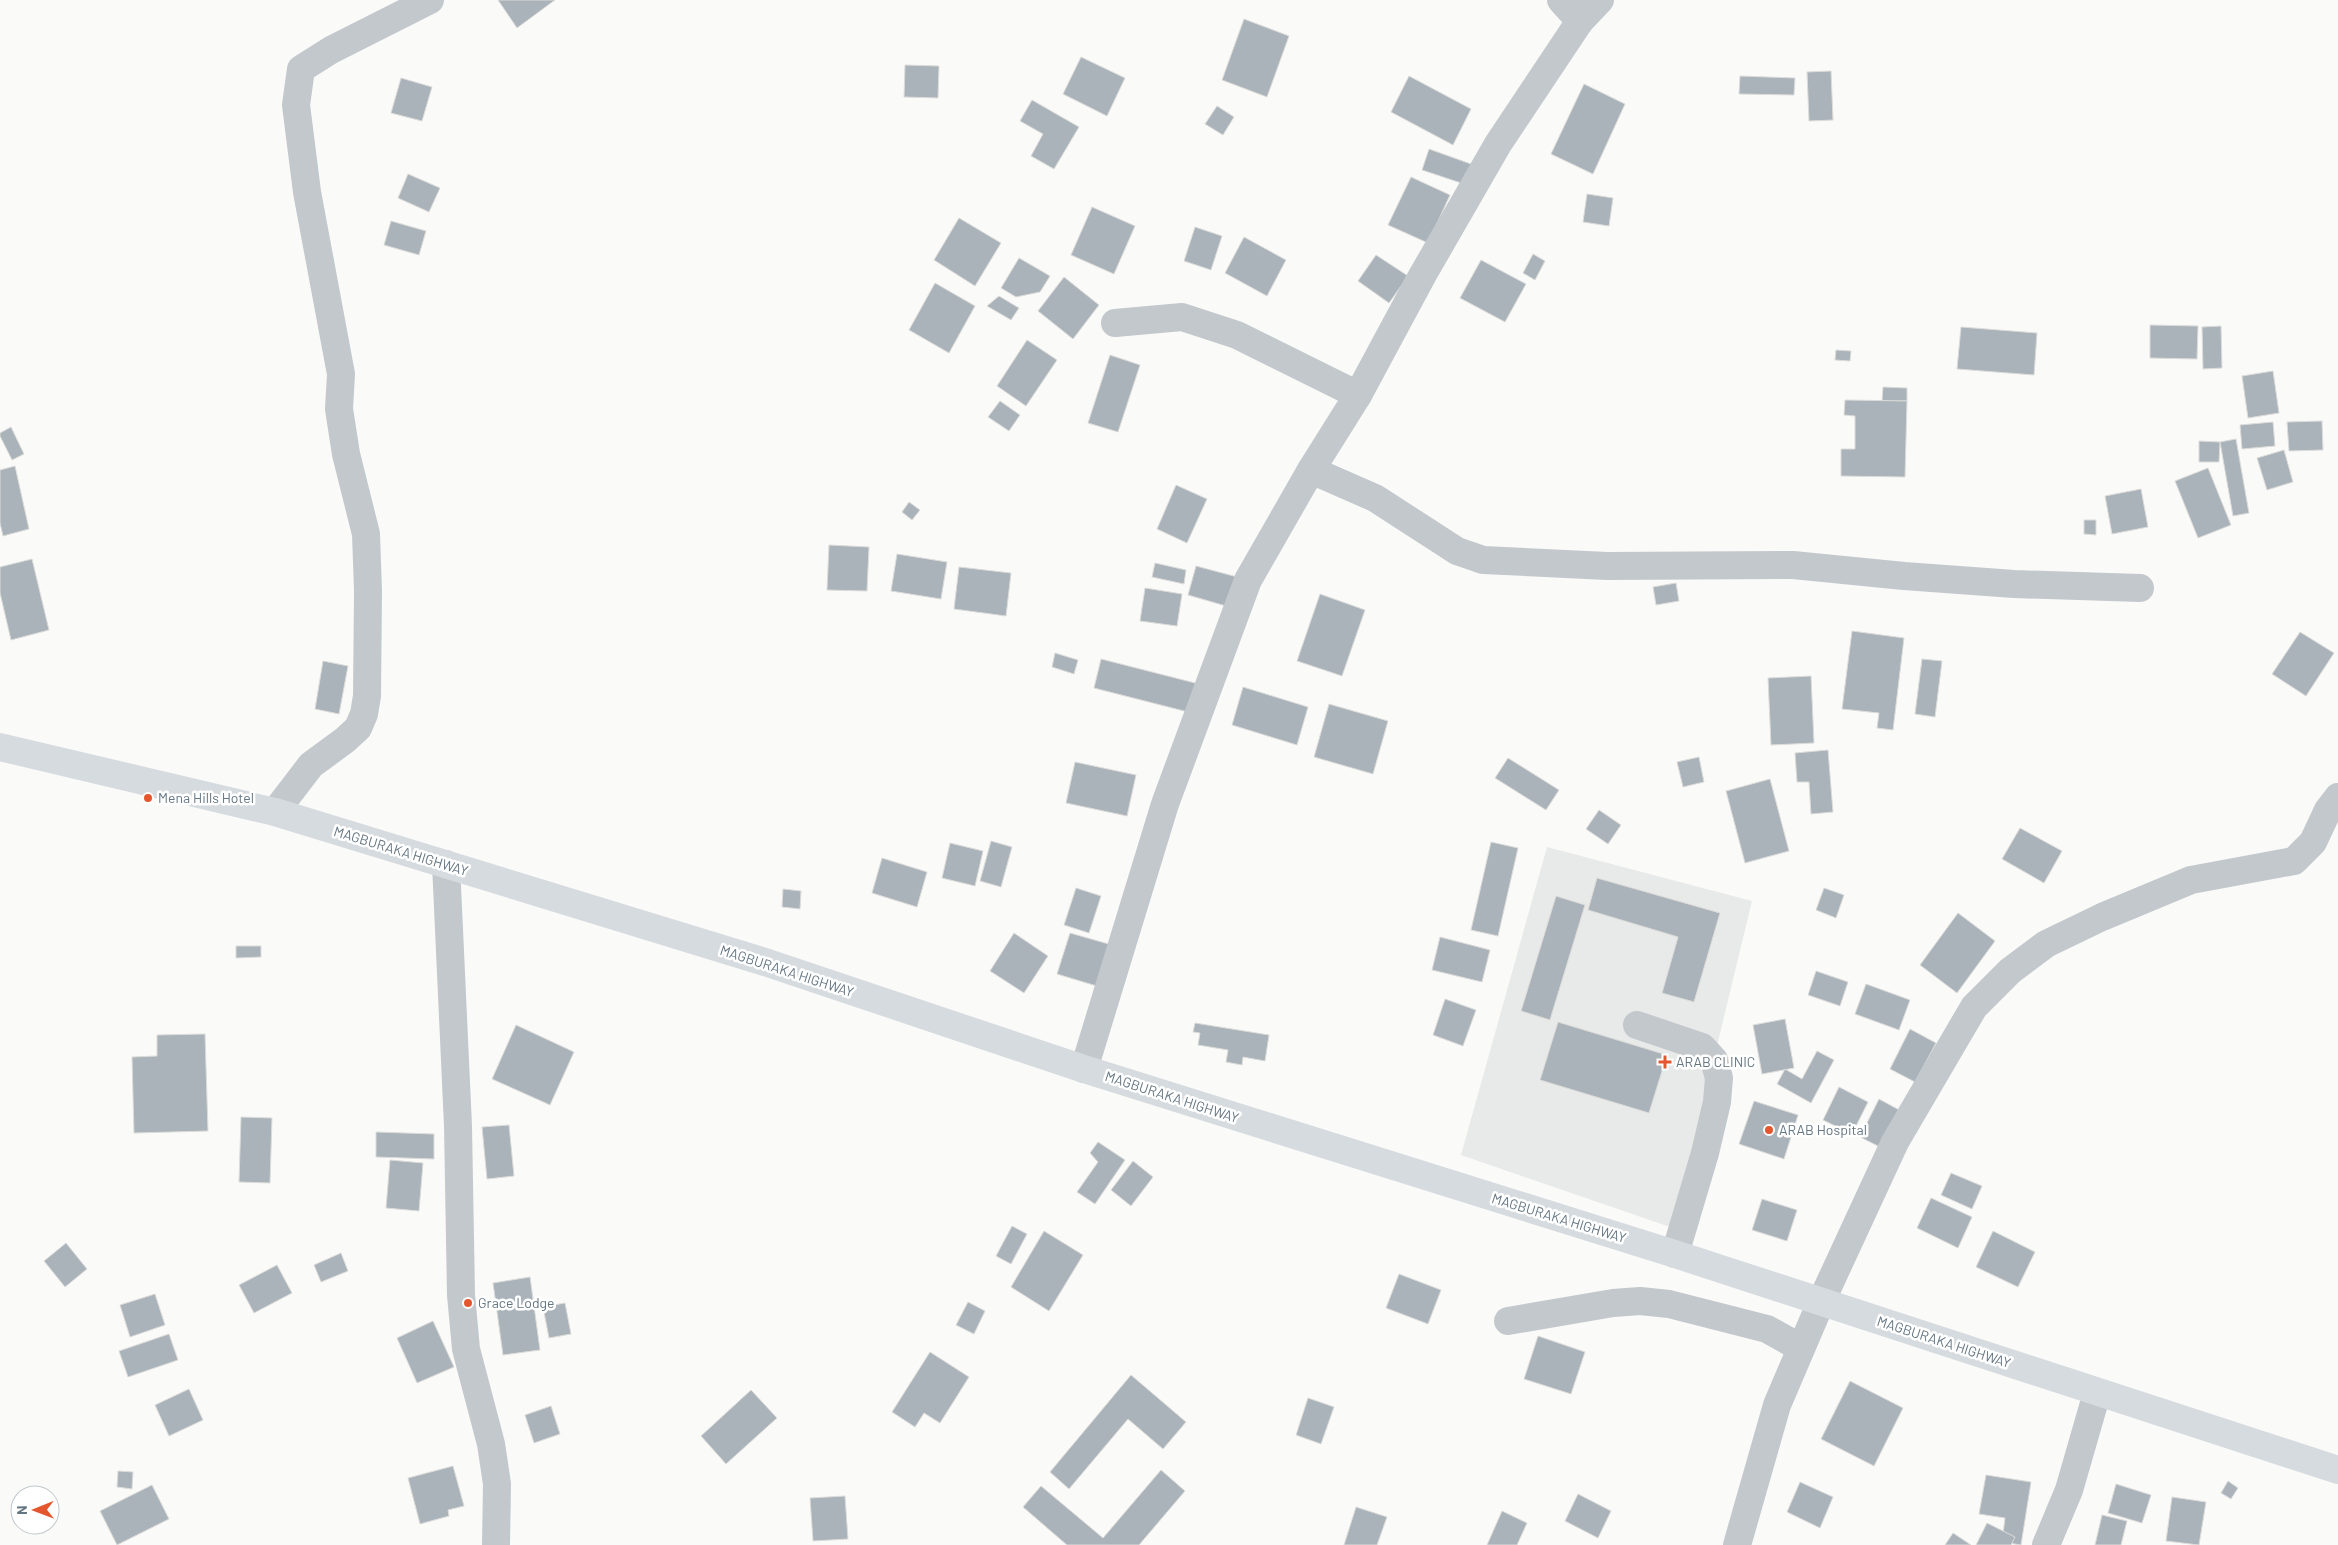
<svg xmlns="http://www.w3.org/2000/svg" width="2338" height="1545" font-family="Barlow,sans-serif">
<rect width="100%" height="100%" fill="#fafaf8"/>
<polygon fill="#e8e9e9" points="1547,847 1752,901 1673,1228 1461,1155"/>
<g fill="#aab3b9" stroke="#dcdcda">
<polygon points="498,0 555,0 517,28"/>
<polygon points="1244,19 1289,36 1267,97 1222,80"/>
<polygon points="1081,57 1125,78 1107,116 1063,94"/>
<polygon points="905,65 939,66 938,98 904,97"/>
<polygon points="1831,71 1833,120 1809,121 1807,72"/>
<polygon points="1409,76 1471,109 1453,145 1391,112"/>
<polygon points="1740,76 1795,78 1794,95 1739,94"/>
<polygon points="401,78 432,87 422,121 391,113"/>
<polygon points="1584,84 1625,104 1593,174 1551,154"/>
<polygon points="1032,100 1079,127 1054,169 1031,156 1043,134 1020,121"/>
<polygon points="1217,106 1234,117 1223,135 1205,124"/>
<polygon points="1429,149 1471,164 1464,184 1422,170"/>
<polygon points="408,174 440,188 429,212 398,198"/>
<polygon points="1411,177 1450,195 1428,243 1388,225"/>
<polygon points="1587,194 1613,198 1609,226 1583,222"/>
<polygon points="1092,207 1135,226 1114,274 1071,255"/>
<polygon points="959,218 1001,243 975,286 934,260"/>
<polygon points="391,221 426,231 419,255 384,245"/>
<polygon points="1195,227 1222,236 1211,270 1184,261"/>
<polygon points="1244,237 1286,260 1267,296 1225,273"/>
<polygon points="1533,254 1545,261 1535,280 1523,273"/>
<polygon points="1376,255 1408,276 1389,303 1358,281"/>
<polygon points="1019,258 1050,276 1040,292 1016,297 1001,288"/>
<polygon points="1481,260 1526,284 1505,322 1460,298"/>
<polygon points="1064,277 1099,305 1073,339 1038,311"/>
<polygon points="935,283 975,306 949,353 909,330"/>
<polygon points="999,296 1019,308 1011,320 987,306"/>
<polygon points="2150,325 2198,326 2197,359 2150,358"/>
<polygon points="2221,326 2222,368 2203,369 2202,327"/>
<polygon points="1961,327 2037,333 2034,375 1957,369"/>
<polygon points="1027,340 1057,360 1026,406 997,386"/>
<polygon points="1836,350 1851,351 1850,361 1835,360"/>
<polygon points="1110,355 1140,365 1118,432 1088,423"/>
<polygon points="2273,371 2279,413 2248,418 2242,376"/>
<polygon points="1883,387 1907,388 1907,401 1882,401"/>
<polygon points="1845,400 1907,401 1905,477 1841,476 1841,449 1855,449 1855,416 1844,415"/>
<polygon points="1000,401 1020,415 1009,431 988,417"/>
<polygon points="2322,421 2323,450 2289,451 2287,422"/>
<polygon points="2273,422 2275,446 2242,449 2240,425"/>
<polygon points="11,427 24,454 12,460 0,436 0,433"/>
<polygon points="2236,439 2249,513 2233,516 2220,442"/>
<polygon points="2199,441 2220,442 2219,462 2199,462"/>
<polygon points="2284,450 2293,482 2267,490 2257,458"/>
<polygon points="15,466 29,529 3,536 0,523 0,470"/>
<polygon points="2208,468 2231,525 2198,538 2175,481"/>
<polygon points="1176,485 1207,499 1187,543 1157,529"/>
<polygon points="2141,489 2148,527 2112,534 2105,496"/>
<polygon points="909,502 920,510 912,520 902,512"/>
<polygon points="2084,520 2096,520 2096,535 2084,534"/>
<polygon points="829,545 869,547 867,591 827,590"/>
<polygon points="897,554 947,562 941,599 891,591"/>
<polygon points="32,559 49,630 11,640 0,593 0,567"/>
<polygon points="1155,563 1186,570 1184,584 1152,577"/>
<polygon points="1196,566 1241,578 1233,608 1188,595"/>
<polygon points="959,567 1011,573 1006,616 954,609"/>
<polygon points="1676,583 1679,601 1656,605 1653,587"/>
<polygon points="1145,588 1182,594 1177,626 1140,621"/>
<polygon points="1320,594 1365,610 1342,676 1297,661"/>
<polygon points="1852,631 1904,638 1893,730 1877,728 1879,713 1842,709"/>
<polygon points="2300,632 2334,653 2306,696 2272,674"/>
<polygon points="1055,653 1078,660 1074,674 1052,667"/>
<polygon points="1101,659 1199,684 1192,713 1094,688"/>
<polygon points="1922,659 1942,661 1935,717 1915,714"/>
<polygon points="323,661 348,666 339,714 315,709"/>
<polygon points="1811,676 1814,743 1771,745 1768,678"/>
<polygon points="1243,687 1308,707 1297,745 1232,725"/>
<polygon points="1329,704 1388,721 1373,774 1314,757"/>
<polygon points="1828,750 1833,812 1811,814 1809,782 1797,782 1795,753"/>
<polygon points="1699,757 1704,782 1683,787 1677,762"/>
<polygon points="1508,758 1559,790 1546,810 1495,778"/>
<polygon points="1075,762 1136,775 1127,816 1066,803"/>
<polygon points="1770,779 1789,851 1745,863 1726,791"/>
<polygon points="1599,810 1621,825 1608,844 1586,829"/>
<polygon points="2020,828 2062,851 2044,883 2002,859"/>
<polygon points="991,841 1012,847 1001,887 980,881"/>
<polygon points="1491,842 1518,848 1498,936 1471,930"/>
<polygon points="950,843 983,851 975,886 942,878"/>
<polygon points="882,858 927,872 917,907 872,893"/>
<polygon points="1597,878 1720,913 1694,1002 1662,993 1678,937 1588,910"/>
<polygon points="1076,888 1101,896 1089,933 1064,925"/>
<polygon points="1824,888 1844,895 1836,918 1816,910"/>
<polygon points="783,889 801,891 800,909 782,907"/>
<polygon points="1556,896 1585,905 1550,1020 1521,1011"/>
<polygon points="1958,913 1995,941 1957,993 1920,965"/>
<polygon points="1014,933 1048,956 1024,993 990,971"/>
<polygon points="1070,933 1112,945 1100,987 1057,974"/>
<polygon points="1440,937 1490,950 1482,982 1432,970"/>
<polygon points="236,946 261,946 261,957 236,958"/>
<polygon points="1816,971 1848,982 1840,1006 1808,995"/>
<polygon points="1866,984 1910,1000 1899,1030 1855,1014"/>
<polygon points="1445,999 1476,1010 1463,1046 1433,1035"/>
<polygon points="1785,1019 1794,1068 1762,1074 1753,1025"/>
<polygon points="1558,1022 1667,1055 1649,1113 1540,1080"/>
<polygon points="1195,1023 1269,1035 1265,1061 1243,1057 1242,1065 1226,1062 1228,1050 1198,1045 1200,1033 1193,1032"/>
<polygon points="516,1025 574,1052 550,1105 492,1079"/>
<polygon points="1910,1029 1936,1043 1915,1082 1890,1069"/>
<polygon points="205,1034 208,1131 134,1133 132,1057 157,1056 157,1035"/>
<polygon points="1817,1051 1834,1060 1811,1103 1777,1084 1785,1069 1802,1079"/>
<polygon points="1839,1087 1868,1102 1852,1134 1823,1120"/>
<polygon points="1879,1099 1901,1111 1882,1148 1860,1137"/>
<polygon points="1754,1101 1798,1115 1784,1159 1739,1144"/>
<polygon points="241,1117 272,1118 270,1183 239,1182"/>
<polygon points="509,1125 514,1176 487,1179 482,1127"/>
<polygon points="376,1132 434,1134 434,1159 376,1157"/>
<polygon points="1098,1142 1125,1160 1095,1204 1077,1192 1098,1162 1090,1153"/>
<polygon points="390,1160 423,1163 419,1211 386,1208"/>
<polygon points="1133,1161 1153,1177 1131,1206 1111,1190"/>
<polygon points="1951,1173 1982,1186 1972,1209 1941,1195"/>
<polygon points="1931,1198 1972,1217 1958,1248 1917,1228"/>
<polygon points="1762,1199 1797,1210 1787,1241 1752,1230"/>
<polygon points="1012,1226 1027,1234 1011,1264 996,1256"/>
<polygon points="1044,1231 1083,1255 1049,1311 1011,1287"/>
<polygon points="1993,1231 2035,1252 2018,1287 1976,1267"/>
<polygon points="66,1243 87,1269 65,1287 44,1261"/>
<polygon points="341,1253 348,1271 321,1282 314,1265"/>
<polygon points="277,1265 292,1293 254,1313 239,1285"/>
<polygon points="1399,1274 1441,1290 1428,1324 1386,1308"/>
<polygon points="530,1277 540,1350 503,1355 493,1283"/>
<polygon points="155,1294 165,1325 130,1337 120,1305"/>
<polygon points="968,1302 985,1311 974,1334 956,1325"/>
<polygon points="565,1303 571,1334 549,1338 543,1307"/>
<polygon points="433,1321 454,1367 417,1383 397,1338"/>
<polygon points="169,1334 178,1360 128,1377 119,1351"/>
<polygon points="1538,1336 1585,1352 1571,1394 1524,1379"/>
<polygon points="930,1352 969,1377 940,1423 924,1413 915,1427 892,1412"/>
<polygon points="1131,1375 1186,1422 1163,1449 1128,1419 1069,1489 1050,1472"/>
<polygon points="1850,1381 1903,1408 1874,1466 1821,1439"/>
<polygon points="189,1389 203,1420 169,1436 155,1405"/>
<polygon points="751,1390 777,1418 726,1464 701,1436"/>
<polygon points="1308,1398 1334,1407 1321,1444 1296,1435"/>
<polygon points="551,1406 560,1434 534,1443 525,1415"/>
<polygon points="453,1466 464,1506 448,1510 449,1516 420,1524 408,1478"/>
<polygon points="1161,1470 1185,1491 1139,1545 1067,1545 1023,1507 1041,1486 1103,1538"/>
<polygon points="118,1471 133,1472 132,1489 117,1487"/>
<polygon points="1986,1475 2031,1482 2021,1545 2002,1542 2005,1518 1979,1514"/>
<polygon points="2228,1481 2238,1488 2231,1499 2221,1493"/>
<polygon points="1800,1482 1833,1497 1820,1528 1787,1512"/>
<polygon points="2116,1484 2151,1495 2142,1523 2108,1513"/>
<polygon points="152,1485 169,1519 117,1545 100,1511"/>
<polygon points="1578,1494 1611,1511 1598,1538 1565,1521"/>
<polygon points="845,1496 848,1539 813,1541 810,1498"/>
<polygon points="2172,1497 2206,1502 2199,1545 2166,1541"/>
<polygon points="1356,1507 1387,1517 1377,1545 1344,1545"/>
<polygon points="1502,1511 1527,1523 1517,1545 1487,1545"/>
<polygon points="2102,1515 2127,1521 2121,1545 2095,1545"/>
<polygon points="1987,1523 2015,1537 2011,1545 1976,1545"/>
<polygon points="1953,1533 1971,1545 1945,1545"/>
</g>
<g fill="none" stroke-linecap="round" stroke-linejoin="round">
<g stroke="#c3c8cc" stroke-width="28">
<polyline points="1561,0 1580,21"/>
<polyline points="1115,323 1182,317 1237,335 1358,395"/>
<polyline points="1311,470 1375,498 1457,551 1483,560 1607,566 1793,565 1904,576 2014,584 2140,588"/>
<polyline points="275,812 311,765 345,740 358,728 364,714 367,696 368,591 366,534 346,454 339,409 341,374 307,192 296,105 301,69 331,50 430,0"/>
<polyline points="446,864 458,1126 461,1295 466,1349 491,1444 497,1484 496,1545"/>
<polyline points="1637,1025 1702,1047 1714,1060 1719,1078 1717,1102 1705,1153 1675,1254"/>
<polyline points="1084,1069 1165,804 1248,580 1311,470 1358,395 1422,276 1498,144 1580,21 1600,0"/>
<polyline points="1508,1321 1613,1303 1640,1301 1669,1304 1767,1329 1801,1348"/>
<polyline points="1737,1545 1777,1405 1821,1302 1895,1142 1974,1007 2010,971 2046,944 2102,917 2191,880 2294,861 2313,842 2328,810 2338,797"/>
<polyline points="2046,1545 2069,1490 2097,1393"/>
</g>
<polyline stroke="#d6dbdf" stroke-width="28" points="0,747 275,812 765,962 1084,1069 1675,1254 2338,1470"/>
</g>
<g fill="#e4572e" stroke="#fff" stroke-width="2">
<circle cx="148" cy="798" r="5"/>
<path d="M1662.5 1054.5h5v5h5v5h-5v5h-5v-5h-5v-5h5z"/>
<circle cx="1769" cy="1130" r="5"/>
<circle cx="468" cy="1303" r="5"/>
</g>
<g text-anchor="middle" stroke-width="5" stroke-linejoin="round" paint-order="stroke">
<g font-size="14" fill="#657683" stroke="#fff" text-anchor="start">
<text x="158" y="803">Mena Hills Hotel</text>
<text x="1676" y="1067">ARAB CLINIC</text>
<text x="1779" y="1135">ARAB Hospital</text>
<text x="478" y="1308">Grace Lodge</text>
</g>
<g font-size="14" fill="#657683" stroke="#fff">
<text transform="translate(401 851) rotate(17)" y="5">MAGBURAKA HIGHWAY</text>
<text transform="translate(787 971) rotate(18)" y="5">MAGBURAKA HIGHWAY</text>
<text transform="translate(1172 1097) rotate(18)" y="5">MAGBURAKA HIGHWAY</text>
<text transform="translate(1559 1218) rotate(17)" y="5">MAGBURAKA HIGHWAY</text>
<text transform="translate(1944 1342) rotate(18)" y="5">MAGBURAKA HIGHWAY</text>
</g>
</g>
<g transform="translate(35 1510) rotate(269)"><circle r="24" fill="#ffffff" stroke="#c1c8cd"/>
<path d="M0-4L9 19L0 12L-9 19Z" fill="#e4572e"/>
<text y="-8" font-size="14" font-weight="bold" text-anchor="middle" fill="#657683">N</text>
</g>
</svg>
